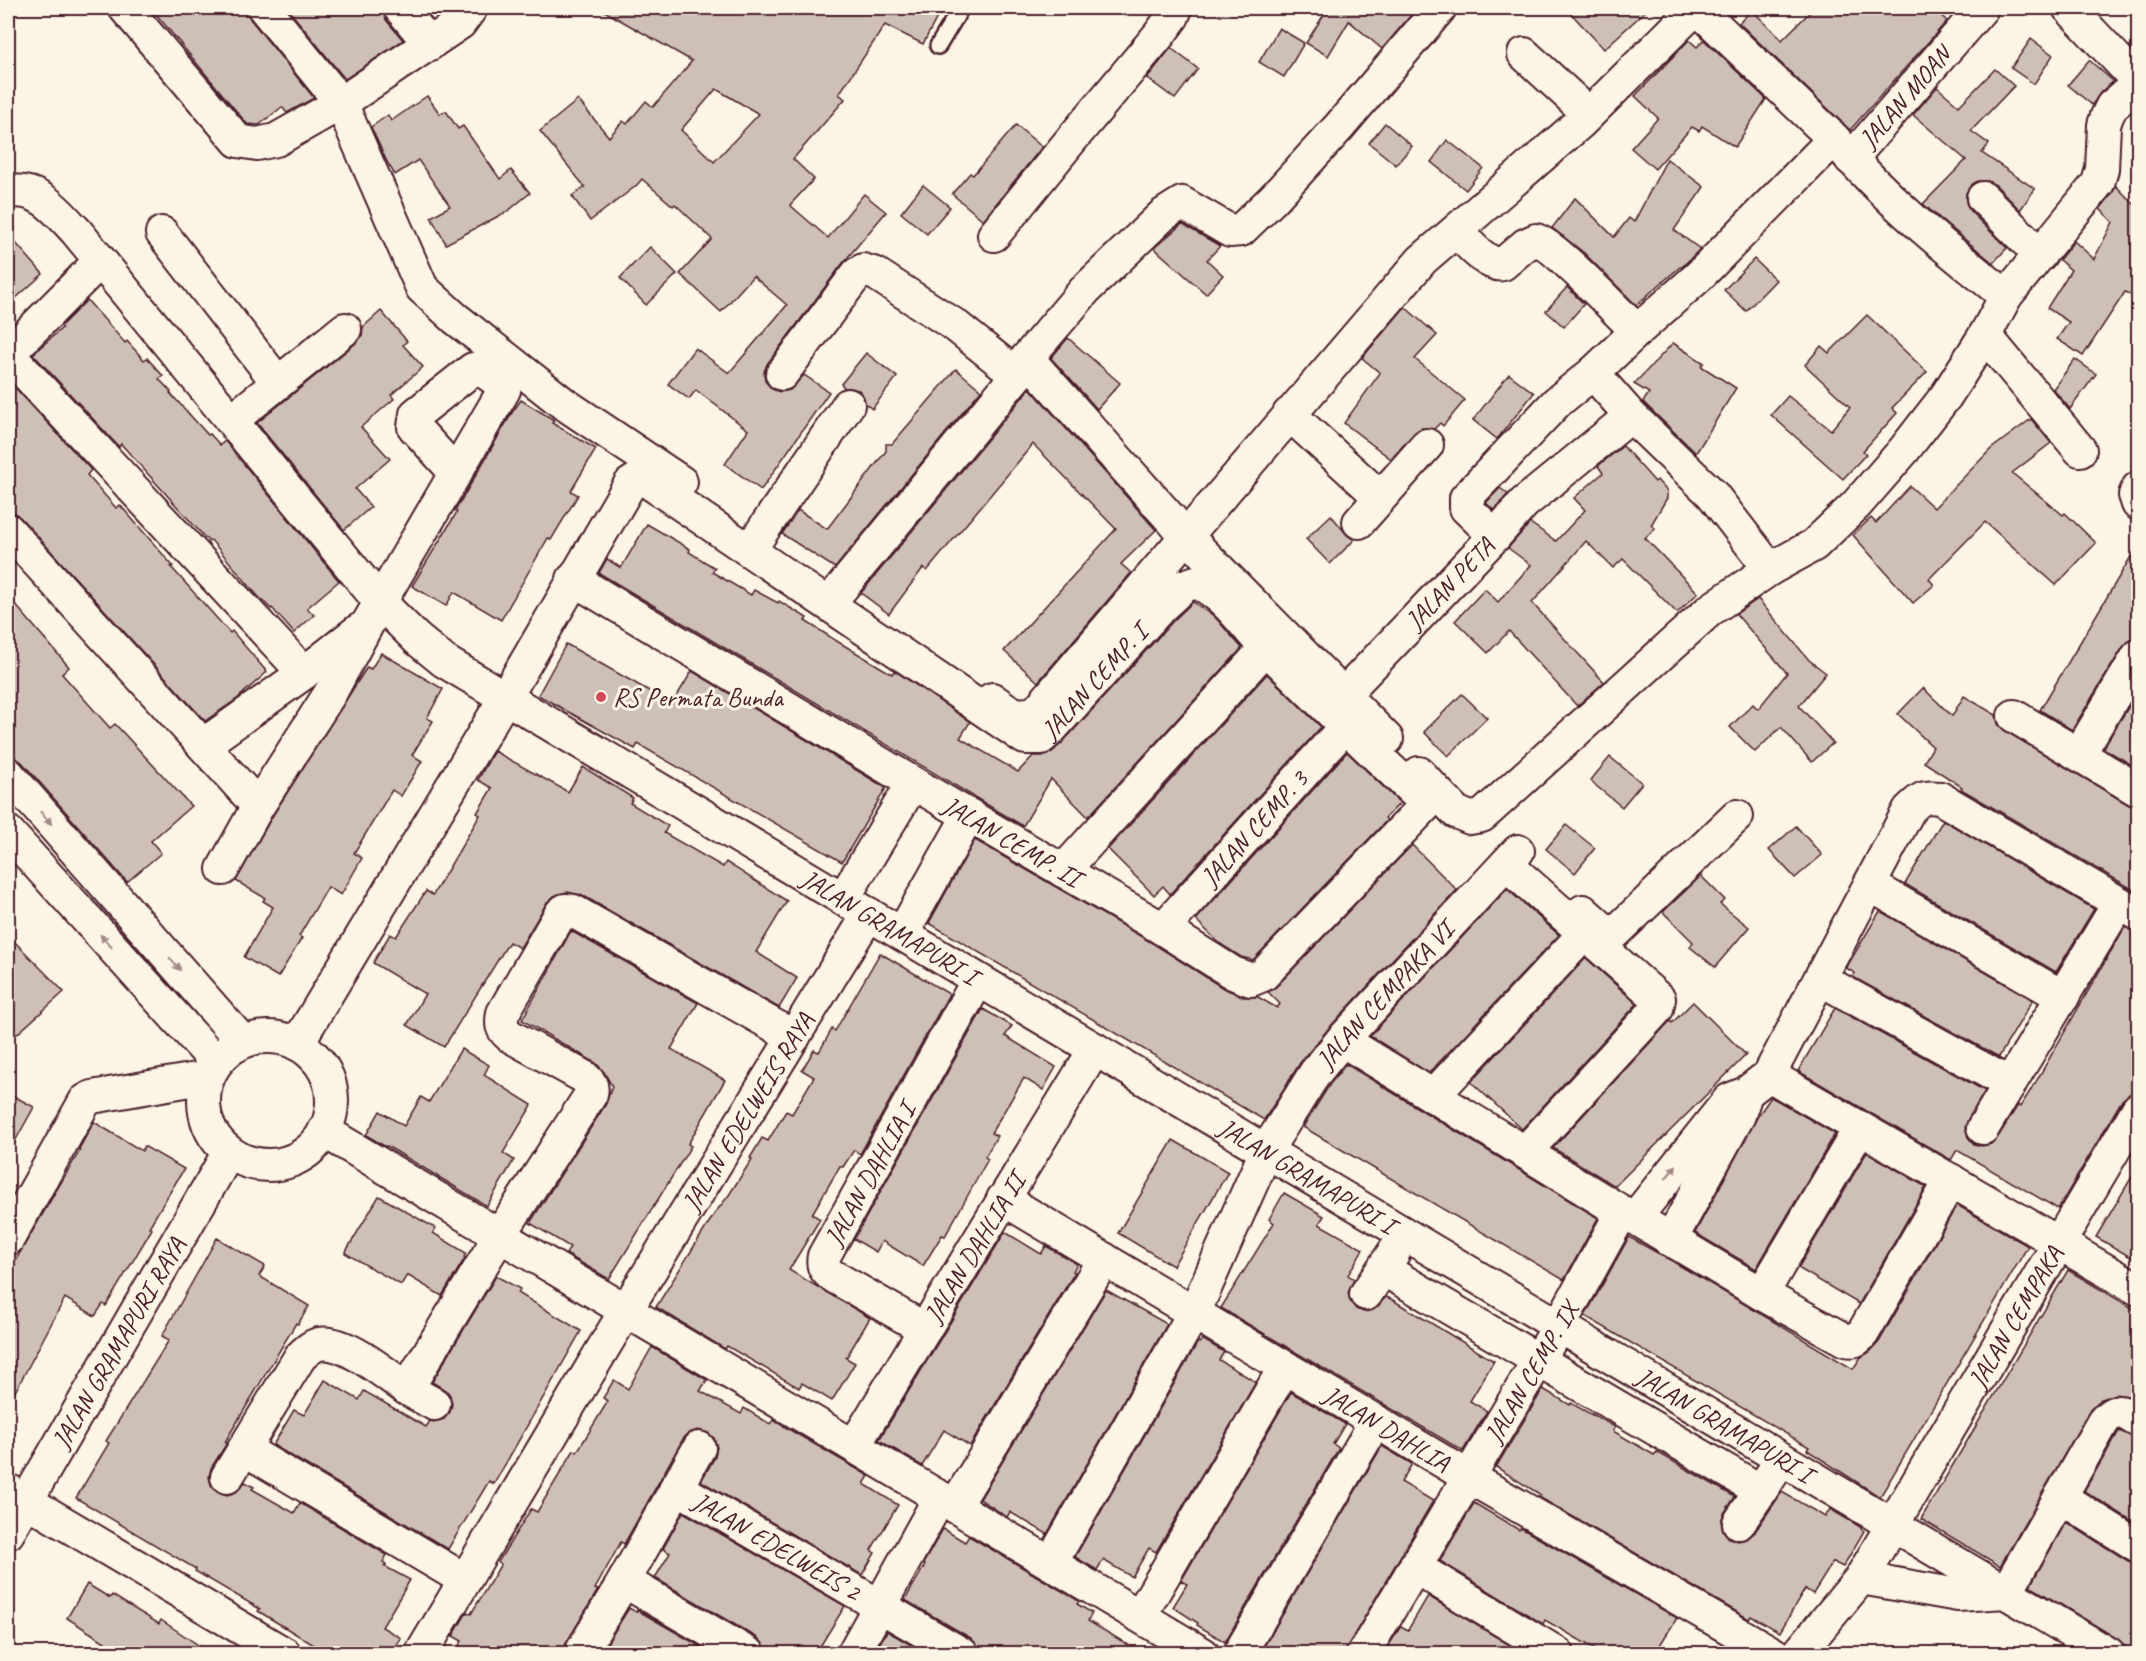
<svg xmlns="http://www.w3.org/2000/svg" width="2146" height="1661" font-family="Caveat,sans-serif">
<rect width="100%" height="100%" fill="#fcf5e5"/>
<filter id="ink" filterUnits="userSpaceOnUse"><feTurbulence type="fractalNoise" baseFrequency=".0167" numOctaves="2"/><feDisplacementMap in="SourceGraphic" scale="12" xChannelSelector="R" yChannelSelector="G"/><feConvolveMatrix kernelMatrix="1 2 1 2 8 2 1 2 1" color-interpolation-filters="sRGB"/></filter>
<g filter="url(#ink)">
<g fill="#cfc0b7" stroke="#4a1f2b" stroke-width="1.5" fill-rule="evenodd">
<polygon points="151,8 246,8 250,19 314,98 287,113 282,107 259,125 247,124"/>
<polygon points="287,8 383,8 386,20 403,40 345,79"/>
<polygon points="423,8 441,8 430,16"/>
<path d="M599,8H942L923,44L885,25L839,94L845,99L793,159L814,179L790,205L828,238L864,194L886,212L843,263L767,364L764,372L765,381L772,389L780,392L790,390L804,375L829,392L761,490L725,464L748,430L696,390L689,399L668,384L695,348L729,373L787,305L753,276L721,312L680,274L712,239L675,204L673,206L642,179L636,186L590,221L572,196L585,187L540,131L578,100L609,137L623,121L627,124L646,101L653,107L692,61ZM716,89L759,114L714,162L681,130Z"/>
<polygon points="1328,8 1417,8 1382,49 1349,21 1328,56 1306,43"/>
<polygon points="1566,8 1649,8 1604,49"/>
<polygon points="1814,8 1933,8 1947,21 1850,130 1739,23 1752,10 1782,40"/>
<polygon points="1279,28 1304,43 1284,77 1259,62"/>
<polygon points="2031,39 2053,55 2034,84 2011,68"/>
<polygon points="1689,40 1697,47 1704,40 1766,99 1735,147 1702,126 1699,131 1692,127 1655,169 1631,148 1658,118 1635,96"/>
<polygon points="1171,48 1198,69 1175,99 1147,78"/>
<polygon points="2089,60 2113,81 2100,93 2092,105 2068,85"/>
<polygon points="1995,69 2014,86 1971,131 1989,144 1982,153 2035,189 2020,210 1996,185 1988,181 1978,181 1971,185 1966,193 1966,202 1970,211 2007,248 1993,263 1923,204 1966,160 1913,115 1937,87 1959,106"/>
<polygon points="427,96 440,114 446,111 458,129 463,126 500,179 511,170 530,193 508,211 446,244 431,217 450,206 418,160 395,175 387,162 371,127 388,115 391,121"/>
<polygon points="1385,123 1412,146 1396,165 1369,143"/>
<polygon points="1016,125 1042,147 983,220 952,194 970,173 973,175"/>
<polygon points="1447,140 1483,168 1466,190 1431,162"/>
<polygon points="1667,159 1704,187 1674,230 1700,249 1682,267 1680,267 1636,305 1583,252 1552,228 1575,198 1614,237 1629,218 1634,222"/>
<polygon points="923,185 950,207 927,234 901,213"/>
<polygon points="2116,186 2139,209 2139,299 2125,292 2083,356 2057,339 2069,322 2047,308 2071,270 2059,260 2074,241 2094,259 2113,222 2100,209 2112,194"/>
<polygon points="1182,224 1220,246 1207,260 1223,275 1206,294 1154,248"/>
<polygon points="8,234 43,274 8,305"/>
<polygon points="650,247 677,274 646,305 620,278"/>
<polygon points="1754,259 1776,280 1746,311 1724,290"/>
<polygon points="1567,287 1584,304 1564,327 1546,311"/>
<polygon points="87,300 125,343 127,341 144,360 147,358 163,376 159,379 171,392 170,393 208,435 210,434 220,445 225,441 339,581 307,608 314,615 294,633 272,608 271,609 257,595 211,540 209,542 121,444 119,447 33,354 62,328 61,326"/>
<polygon points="1405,307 1437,335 1415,359 1465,400 1443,426 1440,423 1434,429 1421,428 1414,433 1391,459 1344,423 1380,373 1362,358"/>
<polygon points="381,311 407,341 403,345 423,367 391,395 394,399 361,427 390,459 355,489 371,507 344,530 257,423 356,343 362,336 363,327"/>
<polygon points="1867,315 1927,372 1892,408 1897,413 1863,451 1866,454 1843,479 1771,415 1788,396 1831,430 1850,407 1805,365 1821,346 1829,353"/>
<polygon points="1068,338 1120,383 1097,409 1051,358"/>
<polygon points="1673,343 1704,363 1701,366 1736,388 1696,453 1643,402 1649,393 1634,384"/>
<polygon points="866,353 897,377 872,409 865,403 864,397 859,390 845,388 841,384"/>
<polygon points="2075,359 2096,374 2070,409 2053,389"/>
<polygon points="956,369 981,390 835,568 782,534 798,510 827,529 886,451 886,444 892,444"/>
<polygon points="1509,374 1534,393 1497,439 1473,420"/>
<polygon points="8,380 91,470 87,475 116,508 120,505 173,566 171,567 230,633 232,631 267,672 237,699 205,721 21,518 8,507"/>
<polygon points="1030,388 1156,530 1121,564 1131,573 1038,682 1004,651 1116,529 1033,444 927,571 923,568 889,614 861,593"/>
<polygon points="521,400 554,420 552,423 596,449 571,491 578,495 551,540 548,538 501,620 454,592 446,606 412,586 457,512 455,511 513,411"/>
<polygon points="2031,419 2051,443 2012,473 2063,515 2065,513 2096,543 2056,585 1985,522 1929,579 1934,585 1913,603 1853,535 1871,518 1876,523 1910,486 1934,508 1991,449"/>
<polygon points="1623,446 1655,482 1657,480 1667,491 1667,498 1651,525 1655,528 1645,538 1698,593 1677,613 1623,559 1613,568 1586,541 1532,603 1604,682 1577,706 1509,631 1488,653 1455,621 1485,589 1498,602 1531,565 1508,548 1530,523 1556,541 1585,510 1574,498 1603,473 1598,466"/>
<polygon points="1500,488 1508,494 1494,510 1486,503"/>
<polygon points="1331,515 1347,535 1354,540 1330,564 1306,539"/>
<polygon points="647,524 690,549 689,552 715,568 712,572 751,595 754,590 778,603 779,601 807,618 805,621 835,640 892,674 894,671 898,673 970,722 960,738 1018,772 1033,756 1042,756 1052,752 1062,743 1174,620 1193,602 1214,616 1242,648 1088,817 1051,779 1023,826 599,573 607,559 621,568"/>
<polygon points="2139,543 2139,638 2130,640 2123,647 2072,730 2040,710"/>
<polygon points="8,596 69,667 62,674 110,728 115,724 191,806 151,841 161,853 127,882 22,762 14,757 8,756"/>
<polygon points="1758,599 1809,660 1826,673 1799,706 1833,743 1812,762 1781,727 1755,752 1730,727 1753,704 1758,709 1787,673 1736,614"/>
<polygon points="566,644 672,704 692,671 886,788 842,862 638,744 635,749 538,695"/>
<polygon points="381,653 443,689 427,718 433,721 412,755 422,761 401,796 392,790 354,853 362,858 341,895 328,887 299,936 302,938 278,977 244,957 273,907 263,901 265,898 236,881 273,815 367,667 371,669"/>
<polygon points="1267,674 1321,727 1170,894 1163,886 1154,895 1108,849"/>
<polygon points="1923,688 1952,716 1964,696 1996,715 1998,724 2005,731 2129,805 2139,808 2139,893 1961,789 1962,787 1924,762 1933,747 1898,714"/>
<polygon points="2139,690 2139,769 2103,748"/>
<polygon points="1462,694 1487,718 1448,756 1424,732"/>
<polygon points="494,751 568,792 583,767 633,798 630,803 668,826 664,833 723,867 726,862 787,901 756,952 797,978 779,1008 582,895 567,892 554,896 546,904 520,948 509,942 444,1047 407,1025 425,994 373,963 390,934 396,937 426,891 433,895 480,815 477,813 492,788 478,780"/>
<polygon points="1347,752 1400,803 1385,818 1387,820 1253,960 1241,957 1219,943 1196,920"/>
<polygon points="1610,757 1642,783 1622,807 1590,781"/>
<polygon points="1943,820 2094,909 2056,972 1905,884"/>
<polygon points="1566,825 1595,848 1575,873 1546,849"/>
<polygon points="1796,826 1822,855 1795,878 1769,850"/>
<polygon points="975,840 1154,944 1223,988 1244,997 1258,997 1277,1008 1280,1004 1268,992 1276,987 1412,845 1457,890 1328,1029 1300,1063 1264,1120 929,923"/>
<polygon points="1701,876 1725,900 1720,904 1749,927 1715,967 1690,947 1693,942 1663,912"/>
<polygon points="1507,889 1559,935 1429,1073 1370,1036"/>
<polygon points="1880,911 2033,1000 1999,1057 1853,977 1855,973 1846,968"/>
<polygon points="2125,927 2139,932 2139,1080 2131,1093 2122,1100 2058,1209 1957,1150 1951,1160 1798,1071 1835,1008 1985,1091 1968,1119 1965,1128 1968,1137 1974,1144 1982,1146 1991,1144 1998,1137 2018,1105 2020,1107 2034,1085"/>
<polygon points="571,931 698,1003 671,1049 725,1080 688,1144 691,1146 609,1279 566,1254 570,1247 530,1223 606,1104 612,1086 604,1072 596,1063 522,1020"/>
<polygon points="8,935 64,992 8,1042"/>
<polygon points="880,953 949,994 860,1154 854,1150 843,1167 840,1166 812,1214 820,1219 789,1270 870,1318 846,1358 855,1363 832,1401 802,1383 799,1388 727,1346 725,1349 656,1307 715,1213 729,1195 752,1159 750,1158 762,1138 768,1141 786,1111 792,1114 814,1077 802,1070 814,1050 819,1052 832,1029 835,1031"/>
<polygon points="1586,958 1637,1004 1522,1129 1471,1082"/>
<polygon points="1693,1002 1746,1055 1615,1186 1553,1148 1670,1021 1672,1023"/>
<polygon points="983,1009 1012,1026 1005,1036 1056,1067 1043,1090 1024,1078 991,1133 997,1136 985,1157 988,1159 972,1188 945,1236 942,1235 923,1266 882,1241 876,1252 854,1239"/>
<polygon points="461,1049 489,1065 484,1075 532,1105 503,1153 514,1160 487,1206 387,1146 386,1147 366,1135 380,1111 404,1126 421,1097 429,1102"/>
<polygon points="1346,1064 1598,1218 1564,1280 1303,1127 1330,1084"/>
<polygon points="8,1093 34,1107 8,1154"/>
<polygon points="1771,1097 1835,1134 1756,1269 1695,1233 1758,1116"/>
<polygon points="94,1122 142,1151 144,1146 184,1169 149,1227 152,1229 106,1306 103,1304 95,1316 65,1298 8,1405 8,1273 80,1150 79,1149"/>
<polygon points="1173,1140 1228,1172 1173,1266 1118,1233"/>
<polygon points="1867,1152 1926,1187 1859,1304 1798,1268"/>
<polygon points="2139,1165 2139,1262 2096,1237"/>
<polygon points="1284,1193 1324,1216 1319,1224 1363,1249 1348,1275 1354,1279 1348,1293 1350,1301 1356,1309 1364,1312 1373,1310 1386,1297 1391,1299 1494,1361 1470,1401 1487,1411 1463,1451 1221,1308 1274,1223 1269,1219"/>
<polygon points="379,1196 435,1228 433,1233 466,1253 464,1257 465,1258 442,1296 407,1275 401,1285 345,1253"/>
<polygon points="1957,1205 2028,1246 1880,1497 1807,1450 1809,1447 1585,1316 1629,1237 1672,1261 1853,1369 1861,1357 1870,1352 1879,1342"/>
<polygon points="1005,1232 1041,1254 1046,1246 1077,1264 1073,1271 1075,1272 970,1446 944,1430 922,1466 879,1440"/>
<polygon points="217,1238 265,1266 259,1276 309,1306 298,1324 296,1323 225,1442 227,1443 211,1468 209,1477 211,1485 217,1492 227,1495 236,1492 245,1482 254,1487 252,1489 294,1513 300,1503 387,1555 383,1562 386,1564 384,1566 410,1580 382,1627 401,1638 392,1653 327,1653 258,1611 260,1609 195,1571 196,1569 76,1498 109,1443 106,1441 169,1340 162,1336"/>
<polygon points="2068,1270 2139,1312 2139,1400 2128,1396 2115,1394 2101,1399 2090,1410 2000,1566 1921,1519"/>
<polygon points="496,1276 520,1289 518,1293 581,1331 494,1484 489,1481 448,1549 273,1445 294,1410 304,1415 325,1380 359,1400 364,1391 426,1427 430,1421 435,1422 444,1419 450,1412 452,1404 450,1395 447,1391 432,1382"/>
<polygon points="1106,1290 1167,1324 1047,1534 1010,1512 1007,1517 980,1499"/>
<polygon points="1202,1339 1224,1352 1219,1360 1256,1382 1156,1552 1149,1548 1132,1577 1103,1560 1097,1570 1075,1557 1198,1342 1200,1343"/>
<polygon points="652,1347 707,1380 700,1391 741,1414 744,1408 770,1424 773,1420 869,1476 864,1484 898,1505 871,1550 875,1553 862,1575 701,1481 715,1457 717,1447 714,1438 708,1433 698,1430 689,1433 683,1439 624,1544 621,1542 595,1589 598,1590 565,1645 562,1653 454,1653 462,1641 453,1636 467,1612 471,1614 501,1564 498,1562 531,1509 537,1512 574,1450 577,1452 608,1401 603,1398 614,1380 628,1389"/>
<polygon points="1543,1389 1570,1405 1571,1403 1592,1415 1592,1414 1615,1427 1613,1431 1654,1455 1657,1452 1735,1497 1724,1513 1721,1521 1723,1531 1729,1538 1738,1541 1747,1539 1754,1533 1782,1492 1825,1517 1830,1509 1862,1528 1861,1529 1864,1531 1843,1567 1833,1562 1813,1594 1805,1589 1780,1632 1751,1616 1749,1619 1539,1497 1541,1495 1496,1467"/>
<polygon points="1291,1392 1345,1424 1333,1444 1339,1448 1225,1642 1197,1625 1198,1623 1173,1607 1187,1584 1181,1581"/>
<polygon points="2119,1431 2139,1439 2139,1525 2084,1491"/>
<polygon points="1382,1446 1412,1464 1401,1482 1433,1501 1348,1645 1345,1653 1260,1653"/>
<polygon points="1474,1503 1519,1530 1521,1528 1677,1618 1655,1653 1602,1653 1545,1620 1543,1624 1440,1561"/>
<polygon points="683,1512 845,1606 816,1653 767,1653 764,1645 758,1638 655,1578 670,1553 663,1549"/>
<polygon points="2066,1522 2128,1561 2139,1564 2139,1653 2133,1653 2126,1649 2118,1639 2030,1586"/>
<polygon points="943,1529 965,1542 969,1536 1079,1601 1077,1604 1092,1613 1088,1621 1142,1653 980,1653 977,1645 971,1638 905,1600 925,1565 923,1564"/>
<polygon points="87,1584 110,1598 112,1595 159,1624 161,1620 210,1653 98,1653 105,1642 67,1618"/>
<polygon points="1428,1596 1523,1653 1384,1653 1401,1626 1408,1630"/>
<polygon points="629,1608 636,1612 637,1610 703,1648 699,1653 601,1653"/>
<polygon points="887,1631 925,1653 874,1653"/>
</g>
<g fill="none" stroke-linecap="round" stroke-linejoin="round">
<defs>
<polyline id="service" points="938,46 961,8"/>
<g id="minor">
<polyline points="125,8 238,141 257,144 276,140 341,103 460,23 471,8"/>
<polyline points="264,8 341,103 422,288 455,318 563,403 681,482"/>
<polyline points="400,8 430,44"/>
<path d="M1697,8L1834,139C1884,198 1945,248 2006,296"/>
<polyline points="2069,8 2138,81"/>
<polyline points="1524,54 1589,114"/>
<path id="s1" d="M1851,159L1982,8"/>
<path id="s2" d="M8,192C39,187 56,210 76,231L380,602L417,639L444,661L2109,1654"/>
<polyline points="1983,198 2040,255"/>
<path d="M1456,231C1466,241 1489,268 1503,264L1525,245L1536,240C1553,243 1620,315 1637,331"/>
<polyline points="162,233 278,383"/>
<polyline points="994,235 1071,140 1159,35 1173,16 1176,8"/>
<polyline points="1985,335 2080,450"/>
<polyline points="8,354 304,673"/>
<polyline points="8,354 100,261"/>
<polyline points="1027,358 1187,537 1387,739"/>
<polyline points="782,374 857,274 863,270 876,274 956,326 1017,375"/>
<polyline points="1289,414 1380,497"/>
<polyline points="232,420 345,329"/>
<polyline points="2138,488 2135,495 2138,504"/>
<polyline points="1359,522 1427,445"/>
<polyline points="8,530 258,806"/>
<polyline points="759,536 848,405"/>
<polyline points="1495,536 1524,503 1631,416"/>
<polyline points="1770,569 1712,494 1631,416 1593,373 1637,331 1698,277 1834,139"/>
<polyline points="839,591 1017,375 1027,358 1085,290 1163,215 1182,203 1230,231 1241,230 1273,199 1339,127 1440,8"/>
<path id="s3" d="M1344,694L1495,536L1466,508V498L1557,402L1593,373"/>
<path d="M992,699C1008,711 1018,720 1037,711L1422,260L1580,123L1696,8"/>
<polyline points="2014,716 2138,790"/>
<polyline points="203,745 304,673 359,630"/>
<polyline points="2079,754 2138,656"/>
<polyline points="1419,773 1456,812 1470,818 1482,816 1710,610 1770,569 1814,545 1856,505 1904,450 1946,396 1985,335 2006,296 2098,183 2102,169 2104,125 2107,116 2112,106 2138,84"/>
<polyline points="8,774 242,1041"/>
<polyline points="8,832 216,1062"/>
<polyline points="1506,864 1659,999 1657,1009 1526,1151"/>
<polyline points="223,869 258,806 331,692 368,623 504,390 499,382 479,368 473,369 416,414 414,427 456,473"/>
<polyline points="1063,871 1266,648"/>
<polyline points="1870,885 2063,997"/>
<polyline points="843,899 913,783"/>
<polyline points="1583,911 1604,930 1615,933 1737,816"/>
<path id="s4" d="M1163,929L1345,727"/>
<polyline points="902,934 969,815"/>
<polyline points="1820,979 2010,1084"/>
<circle cx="268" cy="1101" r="64"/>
<path d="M1342,1040L1622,1212L1635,1218L1762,1294L1845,1340C1854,1342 1857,1341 1863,1333L1951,1180"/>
<path id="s5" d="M297,1044L505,698L630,484L638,479L647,481L1025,738H1041L1050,730L1161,607L1184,586L1196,582C1226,595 1246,628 1269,651C1320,702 1372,752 1424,801L1425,806L1263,975L1251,980L1233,973L1163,929L913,783L573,579"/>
<polyline points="1769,1075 2138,1289"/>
<polyline points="1433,1096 1585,933"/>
<polyline points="1983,1128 2119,903"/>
<polyline points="324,1131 1203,1654"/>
<path id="s6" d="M1003,1199L1469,1477L1774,1654"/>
<path d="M1635,1218L1729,1100L1746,1093L1769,1075L1909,810C1921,798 1923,796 1940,798L2138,914"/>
<polyline points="8,1239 85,1101 92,1097 208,1077"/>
<polyline points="1670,1241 1739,1115 1744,1100"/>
<polyline points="1383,1269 1761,1491"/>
<polyline points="1366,1294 1394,1252"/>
<polyline points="1762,1294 1860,1128"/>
<path id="s7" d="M925,1329L831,1275C824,1269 822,1265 824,1256L978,980"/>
<polyline points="407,1389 434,1404"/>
<path id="s8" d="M854,1446L1095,1049"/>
<polyline points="227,1477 244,1449"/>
<path id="s9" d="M676,1487L962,1654"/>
<polyline points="8,1490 285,1654"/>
<polyline points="2060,1497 2138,1546"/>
<polyline points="955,1506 1104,1259"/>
<polyline points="1739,1523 1772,1474"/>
<path id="s10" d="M8,1533L229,1152"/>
<path id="s11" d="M1051,1563L1195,1311L1266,1151L1315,1073L1342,1040L1518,851"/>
<polyline points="1415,1567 1558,1654"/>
<path d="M1861,1578L1958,1595L2006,1592L2103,1422C2116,1406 2123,1412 2138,1421"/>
<path d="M465,1580L244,1449L300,1357C305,1352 311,1346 319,1344C345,1339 387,1375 407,1389L500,1235L591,1094C593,1086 591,1083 584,1077L510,1036C501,1029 501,1024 503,1013L561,913L565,910L573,911L794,1037"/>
<polyline points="624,1581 749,1654"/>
<polyline points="1140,1616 1285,1367"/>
<path id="s12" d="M421,1654L626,1310L869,914"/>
<polyline points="580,1654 624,1581 699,1448"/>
<polyline points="853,1654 940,1497"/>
<polyline points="1239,1654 1376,1421"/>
<path id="s13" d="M1363,1654L1559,1326L1622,1212"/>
<path id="s14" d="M1798,1654L1861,1578L2138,1109"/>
</g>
</defs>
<use href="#service" stroke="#4a1f2b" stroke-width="20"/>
<use href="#minor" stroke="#4a1f2b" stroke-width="36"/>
<use href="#service" stroke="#fcf5e5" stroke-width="15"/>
<use href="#minor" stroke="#fcf5e5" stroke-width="32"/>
</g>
<defs><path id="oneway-solid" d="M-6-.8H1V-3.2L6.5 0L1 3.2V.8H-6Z" transform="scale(1.5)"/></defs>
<g fill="#a38a88">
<use href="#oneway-solid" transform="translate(46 818) rotate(49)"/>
<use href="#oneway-solid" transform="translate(106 941) rotate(-132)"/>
<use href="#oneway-solid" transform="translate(175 964) rotate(49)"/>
<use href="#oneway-solid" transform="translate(1671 1172) rotate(-52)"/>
</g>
</g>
<circle fill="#d1495b" stroke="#fcf5e5" stroke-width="2" cx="601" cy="697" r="6"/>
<g text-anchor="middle" stroke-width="6" stroke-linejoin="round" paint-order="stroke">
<g font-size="26" fill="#4a1f2b" stroke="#fcf5e5">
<text dy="9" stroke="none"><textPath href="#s1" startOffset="82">JALAN MOAN</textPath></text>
<text dy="9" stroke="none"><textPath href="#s3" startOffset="153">JALAN PETA</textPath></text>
<text dy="9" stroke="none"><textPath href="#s5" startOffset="1221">JALAN CEMP. I</textPath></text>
<text dy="9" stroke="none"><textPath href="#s4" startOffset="136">JALAN CEMP. 3</textPath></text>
<text transform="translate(1012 841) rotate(30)" y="9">JALAN CEMP. II</text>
<text dy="9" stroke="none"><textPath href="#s2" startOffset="1168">JALAN GRAMAPURI I</textPath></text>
<text dy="9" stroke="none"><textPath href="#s11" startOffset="662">JALAN CEMPAKA VI</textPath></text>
<text dy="9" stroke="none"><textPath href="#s12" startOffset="633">JALAN EDELWEIS RAYA</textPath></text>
<text dy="9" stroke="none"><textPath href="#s7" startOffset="224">JALAN DAHLIA I</textPath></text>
<text dy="9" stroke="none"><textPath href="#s2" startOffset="1654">JALAN GRAMAPURI I</textPath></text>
<text dy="9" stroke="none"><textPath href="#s8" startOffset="232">JALAN DAHLIA II</textPath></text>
<text dy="9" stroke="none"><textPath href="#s14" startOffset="402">JALAN CEMPAKA</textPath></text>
<text dy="9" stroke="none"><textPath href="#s10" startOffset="220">JALAN GRAMAPURI RAYA</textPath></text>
<text dy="9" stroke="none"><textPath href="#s13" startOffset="328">JALAN CEMP. IX</textPath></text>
<text dy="9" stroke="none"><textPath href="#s2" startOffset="2140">JALAN GRAMAPURI I</textPath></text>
<text dy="9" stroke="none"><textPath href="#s6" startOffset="447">JALAN DAHLIA</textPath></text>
<text dy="9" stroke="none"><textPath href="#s9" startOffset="117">JALAN EDELWEIS 2</textPath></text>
</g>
<g font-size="26" fill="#4a1f2b" stroke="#fcf5e5" text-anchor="start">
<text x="613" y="706">RS Permata Bunda</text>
</g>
</g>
<rect width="2146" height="1661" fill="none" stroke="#fcf5e5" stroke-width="30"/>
<rect x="15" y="15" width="2116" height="1631" fill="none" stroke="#4a1f2b" stroke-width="2" filter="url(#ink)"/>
</svg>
